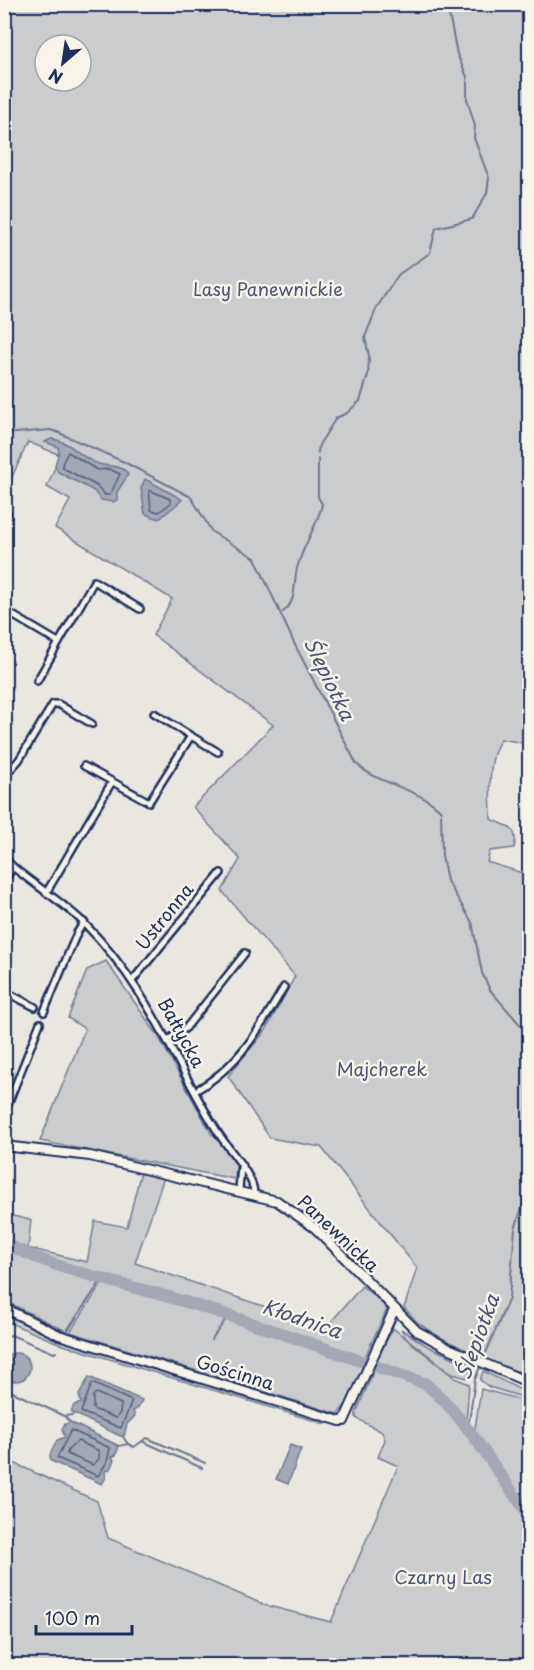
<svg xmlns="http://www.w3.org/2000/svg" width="534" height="1670" font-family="'Playpen Sans',sans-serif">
<rect width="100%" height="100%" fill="#eae7e0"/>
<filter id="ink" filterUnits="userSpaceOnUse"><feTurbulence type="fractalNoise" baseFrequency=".0167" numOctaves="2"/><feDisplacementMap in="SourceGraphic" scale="12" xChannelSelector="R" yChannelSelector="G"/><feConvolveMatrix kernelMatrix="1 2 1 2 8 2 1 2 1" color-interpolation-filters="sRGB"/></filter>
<g filter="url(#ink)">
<g fill="#cbcccd" stroke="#737e96" stroke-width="1.5" fill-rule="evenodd">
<path d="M5,5H529V744L501,739C486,761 491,793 491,819C507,826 519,827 514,848L490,851L487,862L529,875V1372C512,1376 436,1336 420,1324C413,1319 411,1314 404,1308L417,1268L321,1147L270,1138L228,1076L266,1030L295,976L222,891L240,859L193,807L273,725L153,635L172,599L55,528L70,500L47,487L60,455L28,442L7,488L12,492L5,510ZM45,45H81V81H45Z"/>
<polygon points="106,961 158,1036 212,1135 216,1134 236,1164 235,1179 40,1141 85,1029 68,1018 87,970"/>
<polygon points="141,1171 164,1177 135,1263 284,1313 323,1331 362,1286 370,1293 372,1292 387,1309 364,1359 239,1315 59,1264 5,1240 4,1214 31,1220 28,1248 87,1262 95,1221 127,1227"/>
<polygon points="5,1246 56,1268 102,1280 66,1331 5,1301"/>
<polygon points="108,1281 243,1321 364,1366 347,1403 338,1414 70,1332 101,1285"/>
<polygon points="4,1311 54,1337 330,1423 325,1424 63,1345 5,1321"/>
<path d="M393,1328L455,1378L469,1384L466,1424C433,1382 425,1380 375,1364Z"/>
<polygon points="401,1329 429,1347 472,1366 467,1378 453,1374 406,1338"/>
<polygon points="375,1368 425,1386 441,1399 529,1519 529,1665 5,1665 5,1459 97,1501 108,1538 265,1605 331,1622 398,1466 378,1457 385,1440 382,1432 356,1418 356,1413"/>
<polygon points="483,1371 529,1394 529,1399 489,1387 480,1380"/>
<polygon points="481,1389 529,1402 529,1510 474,1434"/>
</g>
<g fill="#a3a8b4" stroke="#6d7892" stroke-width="1.5">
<path d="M51,439C71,440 80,459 99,464C109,467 116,464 126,471L128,475L117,492V500L113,502L101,500L94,491L58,472L55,465L59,452L58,447L45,442Z"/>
<polygon points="145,479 180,498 182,500 159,519 145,514 141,488"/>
<circle cx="16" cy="1367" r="14"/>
<polygon points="89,1377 142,1400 138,1408 133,1411 135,1416 127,1424 124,1436 120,1436 71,1412 74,1405 81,1403 79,1395"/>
<polygon points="70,1422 119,1446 116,1455 112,1457 114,1460 110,1469 105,1471 106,1477 102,1484 51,1461 50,1455 57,1440 65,1437 62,1430 65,1424"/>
<polygon points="290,1445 301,1449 288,1484 276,1479"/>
</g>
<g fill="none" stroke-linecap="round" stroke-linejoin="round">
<g stroke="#515f80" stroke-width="1.5">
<polygon points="68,452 97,470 109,469 120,474 110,495 105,495 97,486 63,468 62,464"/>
<polygon points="149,490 170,499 171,503 159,512 151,510"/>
<polygon points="92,1383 132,1401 121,1428 81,1412"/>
<polygon points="96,1393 121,1404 120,1413 116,1418 93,1409 93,1396"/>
<polygon points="71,1430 110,1448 107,1462 98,1476 57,1458"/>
<polygon points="78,1441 99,1451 99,1459 93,1465 67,1454 68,1450"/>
</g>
<g stroke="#6d7892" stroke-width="2">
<path d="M4,434L50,430L57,432L124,462L191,497L212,532L255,558L294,643L356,763C373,783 422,789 441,811L442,856L447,881L472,922L482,973L490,990L530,1036"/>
<polyline points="318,453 319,445 336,418 347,413 360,401 368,375 369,356 365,337 377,307 399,274 430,253 436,228 472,219 487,193 489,178 474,138 475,126 467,99 467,77 457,54 447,4"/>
<path d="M283,612C299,599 292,582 298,565C304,543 318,525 322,504L318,497V459"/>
<polyline points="67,1332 99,1284 107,1279"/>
<polyline points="4,1338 11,1335 54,1353 56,1352"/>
<polyline points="211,1340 229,1315"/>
<polyline points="4,1388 64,1416 70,1422"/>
<polyline points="64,1416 73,1415"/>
<polyline points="468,1430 475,1379 509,1298 515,1229 530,1183"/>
<polyline points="123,1437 128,1444"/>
<polyline points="142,1441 202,1468"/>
<polyline points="119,1446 128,1444 134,1447 147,1438 205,1463"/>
</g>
<path stroke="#a3a8b4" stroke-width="12" d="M4,1243C63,1273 129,1284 192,1304C271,1328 348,1357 426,1384C469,1420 496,1473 530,1516"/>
<defs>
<g id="street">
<polyline points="4,518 7,513"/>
<polyline points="4,610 58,642"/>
<polyline points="37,681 94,581 140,609"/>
<polyline points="191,736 218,752"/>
<polyline points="84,766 149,802 191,736 154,713"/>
<polyline points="4,777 19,760 53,704 58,704 92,724"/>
<path d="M4,857L13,867C36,886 64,903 85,924C148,988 172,1057 217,1131C226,1147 254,1175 254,1193"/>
<polyline points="4,882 13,867"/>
<polyline points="46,893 112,782"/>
<polyline points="132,981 221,873"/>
<polyline points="4,991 35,1007"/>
<polyline points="44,1012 77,933 84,922"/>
<polyline points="169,1039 186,1028 245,953"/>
<path d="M195,1091C238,1067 260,1029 284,987"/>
<polyline points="4,1114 40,1023"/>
<polyline points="239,1189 241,1167"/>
</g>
<g id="secondary">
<polyline points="4,1146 90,1156 277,1201 315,1228 417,1331 446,1347 530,1383"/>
<polyline points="4,1308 59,1335 340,1421 344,1421 394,1310"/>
</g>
</defs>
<use href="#street" stroke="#1b2f5e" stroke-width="10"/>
<use href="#secondary" stroke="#1b2f5e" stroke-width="12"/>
<use href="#street" stroke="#f7f3e8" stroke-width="5"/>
<use href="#secondary" stroke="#f7f3e8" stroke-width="8"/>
</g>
</g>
<g text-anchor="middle" stroke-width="5" stroke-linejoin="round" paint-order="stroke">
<g font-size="18" fill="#47567a" stroke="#f7f3e8">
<text x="268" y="296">Lasy Panewnickie</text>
<text x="382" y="1076">Majcherek</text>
<text x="443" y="1584">Czarny Las</text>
</g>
<g font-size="18" fill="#1b2f5e" stroke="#f7f3e8">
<text transform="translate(165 917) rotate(-51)" y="6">Ustronna</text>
<text transform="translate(181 1033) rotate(61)" y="6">Bałtycka</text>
<text transform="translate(338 1234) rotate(43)" y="6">Panewnicka</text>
<text transform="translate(235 1373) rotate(17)" y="6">Gościnna</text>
</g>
<g font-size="20" font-style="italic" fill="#445378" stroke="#f7f3e8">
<text transform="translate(329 679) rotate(64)" y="7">Ślepiotka</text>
<text transform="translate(302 1319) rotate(19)" y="7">Kłodnica</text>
<text transform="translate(478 1337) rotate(-70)" y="7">Ślepiotka</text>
</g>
</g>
<rect width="534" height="1670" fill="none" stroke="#f7f3e8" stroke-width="24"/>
<rect x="12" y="12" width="510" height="1646" fill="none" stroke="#1b2f5e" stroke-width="2" filter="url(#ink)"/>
<g transform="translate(63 63) rotate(209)"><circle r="28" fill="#f7f3e8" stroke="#9fa5b1" stroke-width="1.5"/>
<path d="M0-4.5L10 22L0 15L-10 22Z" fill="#1b2f5e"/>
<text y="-9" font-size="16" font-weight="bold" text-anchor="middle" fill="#1b2f5e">N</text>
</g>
<path d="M36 1625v9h96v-9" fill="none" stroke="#1b2f5e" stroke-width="3"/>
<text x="45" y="1625" font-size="18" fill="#1b2f5e" stroke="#f7f3e8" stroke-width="4.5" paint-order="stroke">100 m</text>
</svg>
